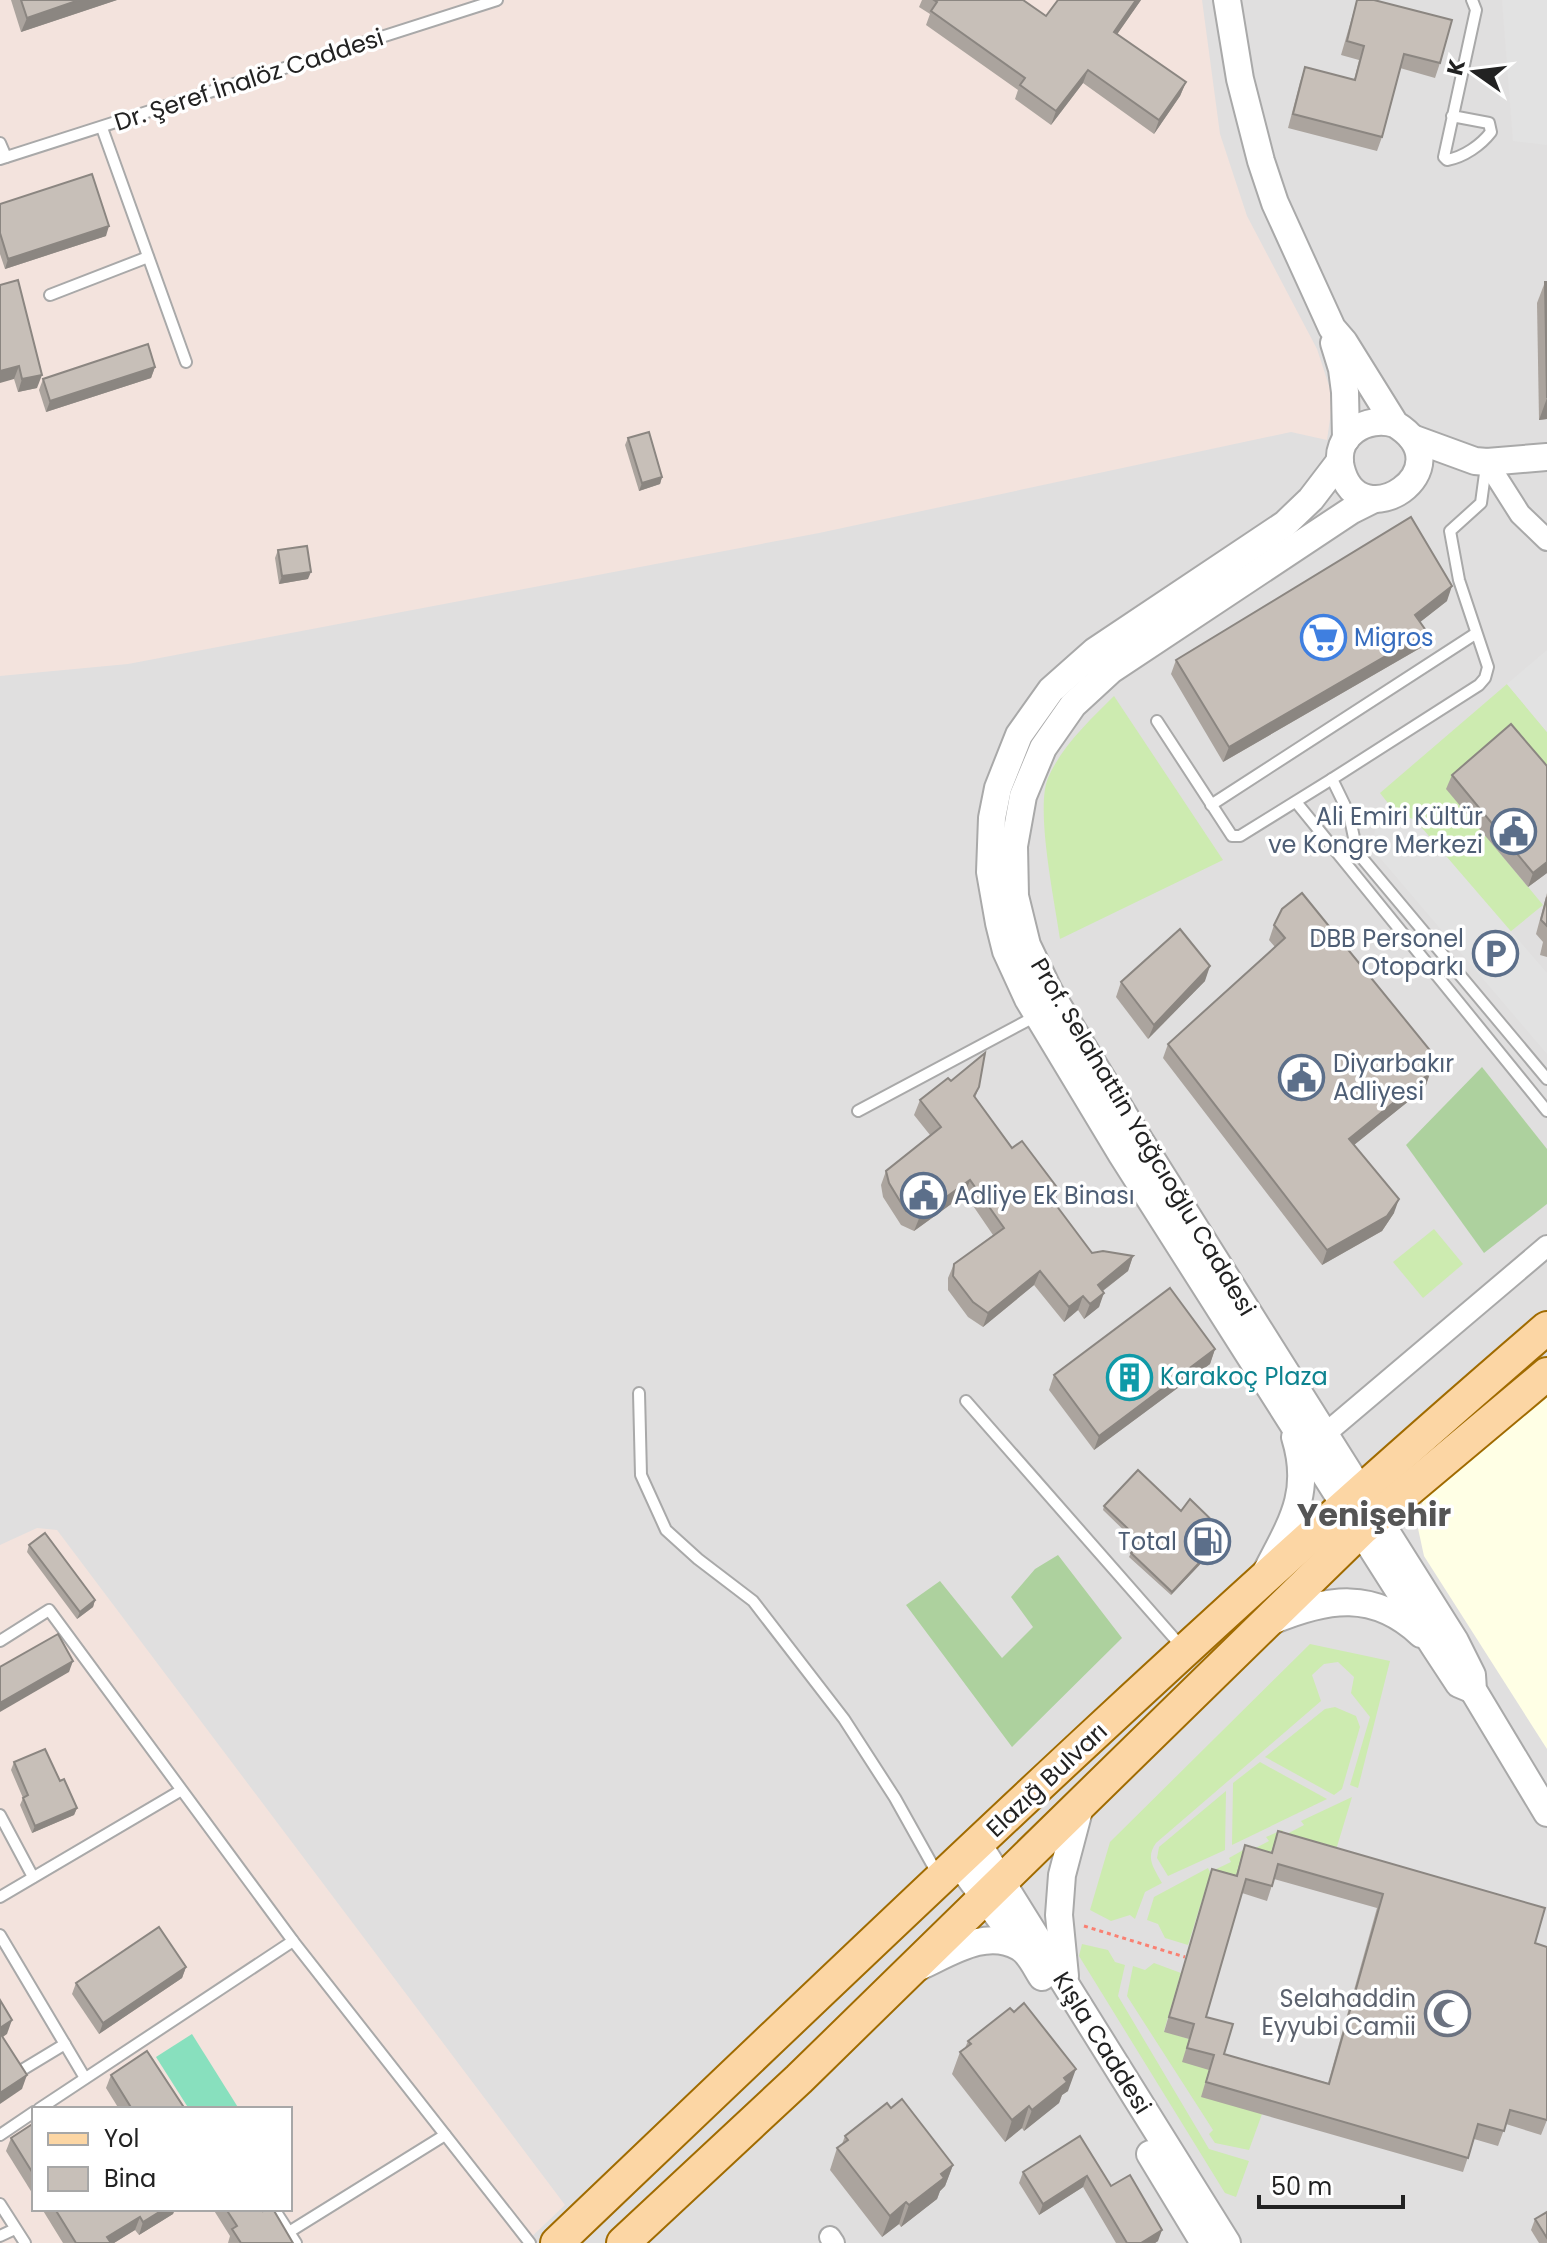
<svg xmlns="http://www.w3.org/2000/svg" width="1547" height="2243" font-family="Poppins,sans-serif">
<rect width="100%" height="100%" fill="#f2efe9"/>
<path fill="#e0dfdf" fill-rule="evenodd" d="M0,0H1547V2243H0ZM34,2109H290V2209H34Z"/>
<polygon fill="#ffffe5" points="1541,1389 1547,1398 1547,1749 1424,1556 1416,1519 1427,1491"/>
<g fill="#f3e3dd" fill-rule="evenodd">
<polygon points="0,0 1202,0 1220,134 1247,216 1317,349 1333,398 1327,440 1291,432 819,533 128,664 0,676"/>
<path d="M37,1528L57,1530L565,2205L525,2243H0V1545ZM34,2109H290V2209H34Z"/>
</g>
<g fill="#cdebb0">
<polygon points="1507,684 1547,732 1547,787 1447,789 1543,905 1510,932 1415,820 1395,812 1380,793"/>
<path d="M1114,696L1223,860L1060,939C1055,903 1035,809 1048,778C1062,746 1089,721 1114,696Z"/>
<polygon points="1434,1229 1463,1264 1423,1298 1393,1262"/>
<path d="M1310,1644L1390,1661L1358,1788L1350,1785L1370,1717L1351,1693L1354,1677L1338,1662L1324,1664L1312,1675L1321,1701L1156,1843C1145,1858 1154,1868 1162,1883L1145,1892L1135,1919L1130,1915L1111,1921L1090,1910L1110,1842Z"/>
<polygon points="1335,1707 1356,1716 1360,1727 1342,1789 1334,1795 1265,1757 1325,1709"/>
<polygon points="1260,1762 1327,1799 1232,1845 1233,1783"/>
<polygon points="1226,1791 1225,1850 1168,1876 1157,1858 1159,1847"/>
<polygon points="1352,1797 1332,1863 1273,1846 1266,1868 1231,1890 1207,1884 1188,1945 1165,1938 1158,1924 1147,1920 1154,1897 1208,1868 1210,1872 1231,1862 1229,1858 1245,1849 1246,1853 1269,1841 1266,1837 1282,1830 1285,1835 1304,1825 1301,1821"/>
<polygon points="1082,1944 1108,1950 1115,1962 1125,1965 1118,1996 1209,2149 1249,2161 1236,2197 1225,2193 1079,1956"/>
<polygon points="1154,1963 1181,1973 1164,2031 1189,2039 1209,2070 1262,2114 1249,2150 1215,2143 1209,2134 1213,2130 1127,1996 1133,1966 1145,1970"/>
</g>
<g fill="#add19e">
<polygon points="1482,1067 1547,1149 1547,1204 1484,1253 1406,1145"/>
<polygon points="1058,1555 1122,1638 1012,1747 906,1605 940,1581 1002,1658 1033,1627 1011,1597 1035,1569"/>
</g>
<polygon fill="#88e0be" points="192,2034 239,2109 189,2109 156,2057"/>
<g fill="#e2e2e2">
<polygon points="1502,0 1547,0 1547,145 1513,141"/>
<polygon points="1547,650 1547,732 1507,684"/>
<polygon points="1395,812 1415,820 1547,973 1547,1054 1375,852 1372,843 1377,823 1384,817"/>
</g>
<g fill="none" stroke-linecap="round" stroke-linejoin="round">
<defs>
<g id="service">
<path d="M1452,116L1489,123L1491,132C1481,145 1464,157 1447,160L1444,157L1476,10L1472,0"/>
<polyline points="102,128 186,362"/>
<polyline points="0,143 6,157"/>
<polyline points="0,159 497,0"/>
<polyline points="50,295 148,257"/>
<polyline points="1486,466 1481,503 1450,531 1459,580 1488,667 1485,678 1479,685 1332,779 1349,814 1357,852 1547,1079"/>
<polyline points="1157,721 1232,836 1240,836 1332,779"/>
<polyline points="1296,802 1547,1111"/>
<polyline points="1211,805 1475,634"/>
<polyline points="858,1111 1036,1016"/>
<polyline points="639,1393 641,1475 666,1530 698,1559 753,1601 844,1719 895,1798 938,1875"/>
<polyline points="966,1401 1181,1646"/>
<polyline points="0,1641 49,1610 293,1941 530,2243"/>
<polyline points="0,1815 33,1877"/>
<polyline points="0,1897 180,1791"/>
<polyline points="0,1935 85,2078"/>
<polyline points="22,2070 65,2044"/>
<polyline points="39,2109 293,1941"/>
<polyline points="0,2135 34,2112"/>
<polyline points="0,2204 25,2243"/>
<polyline points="274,2209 296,2243"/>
<polyline points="289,2232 445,2135"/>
<polyline points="0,2236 15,2229"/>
</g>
<g id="minor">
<polyline points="1487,462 1520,514 1547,540"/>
<polyline points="1325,1434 1547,1246"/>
<polyline points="830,2237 834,2243"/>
</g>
<g id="tertiary">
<path d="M1227,0L1240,79L1261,161L1275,203L1332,328L1344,342L1395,424C1467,468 1359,541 1341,468C1333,435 1367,415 1395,424"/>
<polyline points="1334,343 1342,369 1345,392 1346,439"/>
<polyline points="1412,438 1475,461 1487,462 1547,457"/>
<polyline points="1340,461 1311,499 1285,524 1095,651 1051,690 1019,735 998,788 992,818 990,872 999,923 1006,951 1028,999 1122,1155 1434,1646 1459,1684 1471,1689"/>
<polyline points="1374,499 1352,510 1111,670 1073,705 1043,748 1023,796 1014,846 1015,896 1027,945 1049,991 1127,1120 1455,1641 1472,1675 1473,1690 1547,1813"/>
<path d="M1267,1570C1292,1522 1312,1492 1295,1437"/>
<path d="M1272,1621C1327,1598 1374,1590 1421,1634"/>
<polyline points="978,1844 1227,2243"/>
<polyline points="958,1862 1022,1948"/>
<path d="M919,1967C950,1953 986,1928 1019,1947C1029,1952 1036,1968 1042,1977"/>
<polyline points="1065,1976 1059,1915 1062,1875 1081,1803"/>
<polyline points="1150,2154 1204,2243"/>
</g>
<g id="primary">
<path d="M557,2243C882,1933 1206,1621 1547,1328"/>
<polyline points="623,2243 799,2079 1362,1529 1547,1374"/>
</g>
</defs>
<use href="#service" stroke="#a9a9a9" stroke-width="14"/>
<use href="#minor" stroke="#a9a9a9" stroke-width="24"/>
<use href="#tertiary" stroke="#a9a9a9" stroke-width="30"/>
<use href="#primary" stroke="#a06b00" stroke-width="36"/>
<polyline stroke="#fa8072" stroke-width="3" stroke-dasharray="4 4" stroke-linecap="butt" points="1084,1926 1185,1957"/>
<use href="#service" stroke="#fff" stroke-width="10"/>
<use href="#minor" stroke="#fff" stroke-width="20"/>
<use href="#tertiary" stroke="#fff" stroke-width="26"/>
<use href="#primary" stroke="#fcd6a4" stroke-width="32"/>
</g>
<g fill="#aba49e" fill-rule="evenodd">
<polygon points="11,0 117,0 21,32"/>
<polygon points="922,0 1023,0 1046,16 1141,0 1117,34 1186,82 1180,96 1154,134 1083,83 1051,125 1015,99 1018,90 926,25 930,14 919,7"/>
<polygon points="1357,0 1440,63 1435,78 1400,68 1382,137 1377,151 1288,128 1300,82 1305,67 1354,80 1359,60 1341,55"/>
<polygon points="0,204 106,236 5,269 0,254"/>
<polygon points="1545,282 1547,282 1547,419 1539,420 1537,303"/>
<polygon points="0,285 37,388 18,392 14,379"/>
<polygon points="155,367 151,378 46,412 39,390 43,379"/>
<polygon points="628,438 662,477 660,484 639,491 625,445"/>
<polygon points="278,550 308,579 279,584 275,558"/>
<polygon points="1447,601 1420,622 1422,647 1223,762 1171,674 1176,660"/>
<polygon points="1452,775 1547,873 1528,887 1446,789"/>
<polygon points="1547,893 1547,957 1540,955 1543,942 1536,934"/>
<polygon points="1274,925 1430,1073 1425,1088 1354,1145 1394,1213 1382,1231 1322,1265 1163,1058 1168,1044 1275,947 1269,940"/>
<polygon points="1205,981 1148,1039 1116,997 1121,982"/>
<polygon points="951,1081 979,1087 975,1098 1092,1253 1133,1256 1128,1271 1103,1291 1099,1307 1084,1319 1078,1310 1064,1322 1034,1285 983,1327 968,1317 948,1290 948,1278 954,1264 993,1235 965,1194 914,1231 901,1225 883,1197 881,1185 886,1171 930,1135 914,1115 920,1100"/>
<polygon points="1215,1349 1210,1364 1094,1450 1049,1390 1054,1375"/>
<polygon points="1104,1506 1181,1511 1225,1538 1171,1595 1129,1557 1131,1553 1139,1545 1103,1510"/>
<polygon points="29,1545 95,1600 93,1607 77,1619 27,1552"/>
<polygon points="14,1762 60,1781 77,1808 74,1815 32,1833 20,1805 23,1798 11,1770"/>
<path d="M1278,1831L1535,1943L1547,2120L1541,2135L1506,2124L1498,2146L1474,2139L1463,2172L1201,2097L1209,2070L1182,2062L1189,2039L1164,2032L1212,1869L1236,1875L1245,1845L1271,1853ZM1274,1879L1377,1908L1328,2083L1224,2054L1206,2017L1242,1893L1267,1901Z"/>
<polygon points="186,1967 182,1978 99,2034 72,1994 76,1983"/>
<polygon points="968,2041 1068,2091 1062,2095 1059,2103 1024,2131 1022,2128 1005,2142 952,2074 960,2052 965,2048"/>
<polygon points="111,2075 185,2109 119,2109 106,2088"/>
<polygon points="891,2108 953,2165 945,2186 940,2191 937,2199 901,2227 899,2224 882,2237 830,2170 837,2148 842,2144 845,2136"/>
<polygon points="34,2123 34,2196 6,2151 11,2138"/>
<polygon points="1080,2136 1111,2186 1158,2241 1155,2243 1116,2243 1083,2187 1039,2215 1019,2183 1023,2172"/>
<polygon points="42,2209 175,2209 173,2214 139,2235 135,2230 114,2243 63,2243"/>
<polygon points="213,2209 262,2209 293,2243 228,2243 230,2236"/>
<polygon points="1547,2212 1547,2243 1539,2243 1531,2230 1535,2219"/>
</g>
<g fill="#8b8681">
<polygon points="79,0 117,0 21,32 27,18"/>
<polygon points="1136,0 1141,0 1109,46 1114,32"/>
<polygon points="1088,70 1083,83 1051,125 1056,111"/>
<polygon points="1186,82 1180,96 1154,134 1159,120"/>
<polygon points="109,226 106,236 5,269 8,259"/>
<polygon points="19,366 14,379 0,383 0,371"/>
<polygon points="155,367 151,378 46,412 50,401"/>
<polygon points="42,375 37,388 18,392 22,379"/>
<polygon points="1547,398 1547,419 1539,420"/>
<polygon points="662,477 660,484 639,491 642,483"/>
<polygon points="311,572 308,579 279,584 282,576"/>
<polygon points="1452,586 1447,601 1410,630 1415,615"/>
<polygon points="1427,632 1422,647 1223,762 1229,747"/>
<polygon points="1547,862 1547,873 1528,887 1533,873"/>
<polygon points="1210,966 1205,981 1148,1039 1154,1025"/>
<polygon points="1430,1073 1425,1088 1344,1153 1349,1139"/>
<polygon points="970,1180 965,1194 914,1231 920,1216"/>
<polygon points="1059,1190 1054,1205 1050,1197"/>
<polygon points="1399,1199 1394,1213 1382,1231 1322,1265 1327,1250"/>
<polygon points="1133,1256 1128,1271 1092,1299 1098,1285"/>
<polygon points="1040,1271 1034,1285 983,1327 988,1313"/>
<polygon points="1104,1293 1099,1307 1084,1319 1090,1304"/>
<polygon points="1083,1296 1078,1310 1064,1322 1069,1307"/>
<polygon points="1215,1349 1210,1364 1094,1450 1099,1436"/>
<polygon points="1226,1534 1225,1538 1171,1595 1172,1592"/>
<polygon points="95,1600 93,1607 77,1619 80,1612"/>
<polygon points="73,1661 69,1672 0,1712 0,1703"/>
<polygon points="77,1808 74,1815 32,1833 35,1826"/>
<polygon points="186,1967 182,1978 99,2034 103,2023"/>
<polygon points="12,2020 7,2034 0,2039 0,2028"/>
<polygon points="1076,2069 1068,2091 1062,2095 1059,2103 1024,2131 1032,2110 1064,2078"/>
<polygon points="27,2075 22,2089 0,2104 0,2093"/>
<polygon points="1029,2106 1022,2128 1005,2142 1012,2120"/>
<polygon points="953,2165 945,2186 940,2191 937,2199 901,2227 909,2205 941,2174"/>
<polygon points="1087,2176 1083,2187 1039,2215 1043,2204"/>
<polygon points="906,2202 899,2224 882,2237 890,2216"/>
<polygon points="164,2209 175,2209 173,2214 139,2235 143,2222"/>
<polygon points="140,2217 135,2230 114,2243 105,2243 107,2237"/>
<polygon points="1162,2230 1158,2241 1155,2243 1141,2243"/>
</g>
<g fill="#c7bfb8" stroke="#8b8681" stroke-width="2" fill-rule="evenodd">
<polygon points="21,0 79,0 27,18"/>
<polygon points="934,0 1023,0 1046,16 1058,0 1136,0 1114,32 1186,82 1159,120 1088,70 1056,111 1020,85 1025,78 931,11 937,2"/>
<polygon points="1357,0 1374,0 1452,20 1440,63 1404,54 1382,137 1293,114 1305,67 1355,80 1364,46 1347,41"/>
<polygon points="92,174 109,226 8,259 0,233 0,204"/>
<polygon points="18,280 42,375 22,379 19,366 0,371 0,285"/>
<polygon points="1545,282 1547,282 1547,398"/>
<polygon points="148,344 155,367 50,401 43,379"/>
<polygon points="649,432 662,477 642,483 628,438"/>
<polygon points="1411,517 1452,586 1415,615 1427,632 1229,747 1176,660"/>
<polygon points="307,546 311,572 282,576 278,550"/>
<polygon points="1511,724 1547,766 1547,862 1533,873 1452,775"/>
<polygon points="1302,893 1433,1054 1430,1073 1349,1139 1399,1199 1387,1216 1327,1250 1168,1044 1285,938 1274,925 1282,909"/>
<polygon points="1547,897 1547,926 1541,920"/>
<polygon points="1180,929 1210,966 1154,1025 1121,982"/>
<polygon points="985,1053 979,1087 974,1096 1012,1148 1022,1141 1059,1190 1050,1197 1092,1253 1103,1251 1133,1256 1098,1285 1104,1293 1090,1304 1083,1296 1069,1307 1040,1271 988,1313 973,1302 953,1276 954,1264 1004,1228 970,1180 920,1216 906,1211 889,1183 886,1171 941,1127 920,1100 948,1078 951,1081"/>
<polygon points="1170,1288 1215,1349 1099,1436 1054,1375"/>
<polygon points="1138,1470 1181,1511 1190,1499 1226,1534 1172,1592 1131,1553 1142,1542 1104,1506"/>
<polygon points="45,1533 95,1600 80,1612 29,1545"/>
<polygon points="58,1634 73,1661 0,1703 0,1667"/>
<polygon points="45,1749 60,1781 64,1779 77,1808 35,1826 23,1798 28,1795 14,1762"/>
<path d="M1278,1831L1545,1908L1535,1943L1547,1947V2120L1510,2110L1504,2131L1478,2124L1468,2158L1206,2082L1214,2055L1187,2048L1194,2024L1169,2017L1212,1869L1237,1876L1245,1845L1272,1853ZM1278,1864L1383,1894L1329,2084L1224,2054L1233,2024L1206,2017L1246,1879L1272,1886Z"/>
<polygon points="159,1927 186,1967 103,2023 76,1983"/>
<polygon points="0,2000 12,2020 0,2028"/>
<polygon points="1024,2003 1076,2069 1064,2078 1067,2082 1032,2110 1029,2106 1012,2120 960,2052 971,2044 968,2041 1010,2008 1014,2012"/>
<polygon points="0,2033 27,2075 0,2093"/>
<polygon points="147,2051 185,2109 132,2109 111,2075"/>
<polygon points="902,2099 953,2165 941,2174 944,2178 909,2205 906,2202 890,2216 837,2148 848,2140 845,2136 887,2103 891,2108"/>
<polygon points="34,2123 34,2175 11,2138"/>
<polygon points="1080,2136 1111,2186 1130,2175 1162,2230 1141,2243 1127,2243 1087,2176 1043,2204 1023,2172"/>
<polygon points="55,2209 164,2209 143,2222 140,2217 107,2237 111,2243 76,2243"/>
<polygon points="226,2209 262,2209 263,2211 266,2209 273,2209 293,2243 241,2243 232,2229 237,2226"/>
<polygon points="1547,2212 1547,2238 1535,2219"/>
</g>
<defs>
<symbol id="supermarket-ring" viewBox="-11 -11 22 22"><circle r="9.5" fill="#fff" stroke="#3f7fe0" stroke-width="1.5"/><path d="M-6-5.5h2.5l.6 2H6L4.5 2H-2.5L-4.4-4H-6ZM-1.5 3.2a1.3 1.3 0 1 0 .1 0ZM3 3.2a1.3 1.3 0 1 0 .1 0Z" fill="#3f7fe0"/></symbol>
<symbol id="civic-ring" viewBox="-11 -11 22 22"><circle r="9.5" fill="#fff" stroke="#5c6f8a" stroke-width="1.5"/><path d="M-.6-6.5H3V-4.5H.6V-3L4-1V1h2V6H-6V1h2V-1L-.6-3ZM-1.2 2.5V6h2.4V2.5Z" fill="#5c6f8a"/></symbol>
<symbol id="parking-ring" viewBox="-11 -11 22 22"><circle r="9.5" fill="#fff" stroke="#5c6f8a" stroke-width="1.5"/><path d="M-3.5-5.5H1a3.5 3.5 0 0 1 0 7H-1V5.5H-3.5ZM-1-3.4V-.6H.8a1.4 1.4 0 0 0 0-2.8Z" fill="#5c6f8a"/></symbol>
<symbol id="building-ring" viewBox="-11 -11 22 22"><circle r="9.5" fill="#fff" stroke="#0f9aa8" stroke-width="1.5"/><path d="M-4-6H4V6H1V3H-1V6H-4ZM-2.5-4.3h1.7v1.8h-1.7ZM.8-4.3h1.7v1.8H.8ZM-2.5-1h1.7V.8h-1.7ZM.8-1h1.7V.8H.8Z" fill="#0f9aa8"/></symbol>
<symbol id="fuel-ring" viewBox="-11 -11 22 22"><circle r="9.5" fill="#fff" stroke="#5c6f8a" stroke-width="1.5"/><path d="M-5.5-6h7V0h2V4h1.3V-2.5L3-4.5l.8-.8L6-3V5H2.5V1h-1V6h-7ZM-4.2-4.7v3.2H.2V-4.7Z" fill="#5c6f8a"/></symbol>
<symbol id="mosque-ring" viewBox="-11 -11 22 22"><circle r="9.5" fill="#fff" stroke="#6b7280" stroke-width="1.5"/><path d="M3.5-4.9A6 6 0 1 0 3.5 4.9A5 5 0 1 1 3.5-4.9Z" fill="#6b7280"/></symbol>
</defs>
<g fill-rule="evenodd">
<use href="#supermarket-ring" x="1298" y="612" width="51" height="51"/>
<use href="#civic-ring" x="1488" y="806" width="51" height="51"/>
<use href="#parking-ring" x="1470" y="928" width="51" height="51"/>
<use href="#civic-ring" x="1276" y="1052" width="51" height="51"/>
<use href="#civic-ring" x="898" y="1170" width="51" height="51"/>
<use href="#building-ring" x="1104" y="1352" width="51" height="51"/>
<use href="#fuel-ring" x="1182" y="1516" width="51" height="51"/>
<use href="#mosque-ring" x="1422" y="1988" width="51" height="51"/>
</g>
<g text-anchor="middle" stroke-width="7" stroke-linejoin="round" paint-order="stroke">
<g font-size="24" fill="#222" stroke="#fff">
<text transform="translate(249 80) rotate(-18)" y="8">Dr. Şeref İnalöz Caddesi</text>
<text transform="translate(1143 1137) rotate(59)" y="8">Prof. Selahattin Yağcıoğlu Caddesi</text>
<text transform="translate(1047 1780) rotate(-43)" y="8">Elazığ Bulvarı</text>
<text transform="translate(1102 2043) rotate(58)" y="8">Kışla Caddesi</text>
</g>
<g font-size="24" fill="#366cbe" stroke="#fff" text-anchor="start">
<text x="1354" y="646">Migros</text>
</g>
<g font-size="24" fill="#4e5e75" stroke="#fff" text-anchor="end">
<text x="1483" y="825">Ali Emiri Kültür<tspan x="1483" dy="28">ve Kongre Merkezi</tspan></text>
<text x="1464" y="947">DBB Personel<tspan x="1464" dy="28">Otoparkı</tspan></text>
<text x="1333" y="1072" text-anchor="start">Diyarbakır<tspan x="1333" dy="28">Adliyesi</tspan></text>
<text x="954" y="1204" text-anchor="start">Adliye Ek Binası</text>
<text x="1177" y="1550">Total</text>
</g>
<g font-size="24" fill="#0d838f" stroke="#fff" text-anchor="start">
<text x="1160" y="1385">Karakoç Plaza</text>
</g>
<g font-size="24" fill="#5b616d" stroke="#fff" text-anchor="end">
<text x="1416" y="2007">Selahaddin<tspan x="1416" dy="28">Eyyubi Camii</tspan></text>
</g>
<g font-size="32" font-weight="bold" fill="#555" stroke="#fff">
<text x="1374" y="1526">Yenişehir</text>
</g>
</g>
<rect x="32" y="2107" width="260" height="104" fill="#ffffff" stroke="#a7a7a7" stroke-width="2"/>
<rect x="48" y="2133" width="40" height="12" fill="#fcd6a4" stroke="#a7a7a7" stroke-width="2"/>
<text x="104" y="2147" font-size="24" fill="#222222">Yol</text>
<rect x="48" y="2167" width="40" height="24" fill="#c7bfb8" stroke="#a7a7a7" stroke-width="2"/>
<text x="104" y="2187" font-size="24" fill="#222222">Bina</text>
<g transform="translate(1475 72) rotate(284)" stroke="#ffffff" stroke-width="6" paint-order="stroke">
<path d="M0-6L14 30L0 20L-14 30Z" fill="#222222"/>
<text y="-12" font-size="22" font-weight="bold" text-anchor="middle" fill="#222222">K</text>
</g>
<path d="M1259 2195v12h144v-12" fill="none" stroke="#222222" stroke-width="4"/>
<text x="1271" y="2195" font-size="24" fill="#222222" stroke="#ffffff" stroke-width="6" paint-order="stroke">50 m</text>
</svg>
